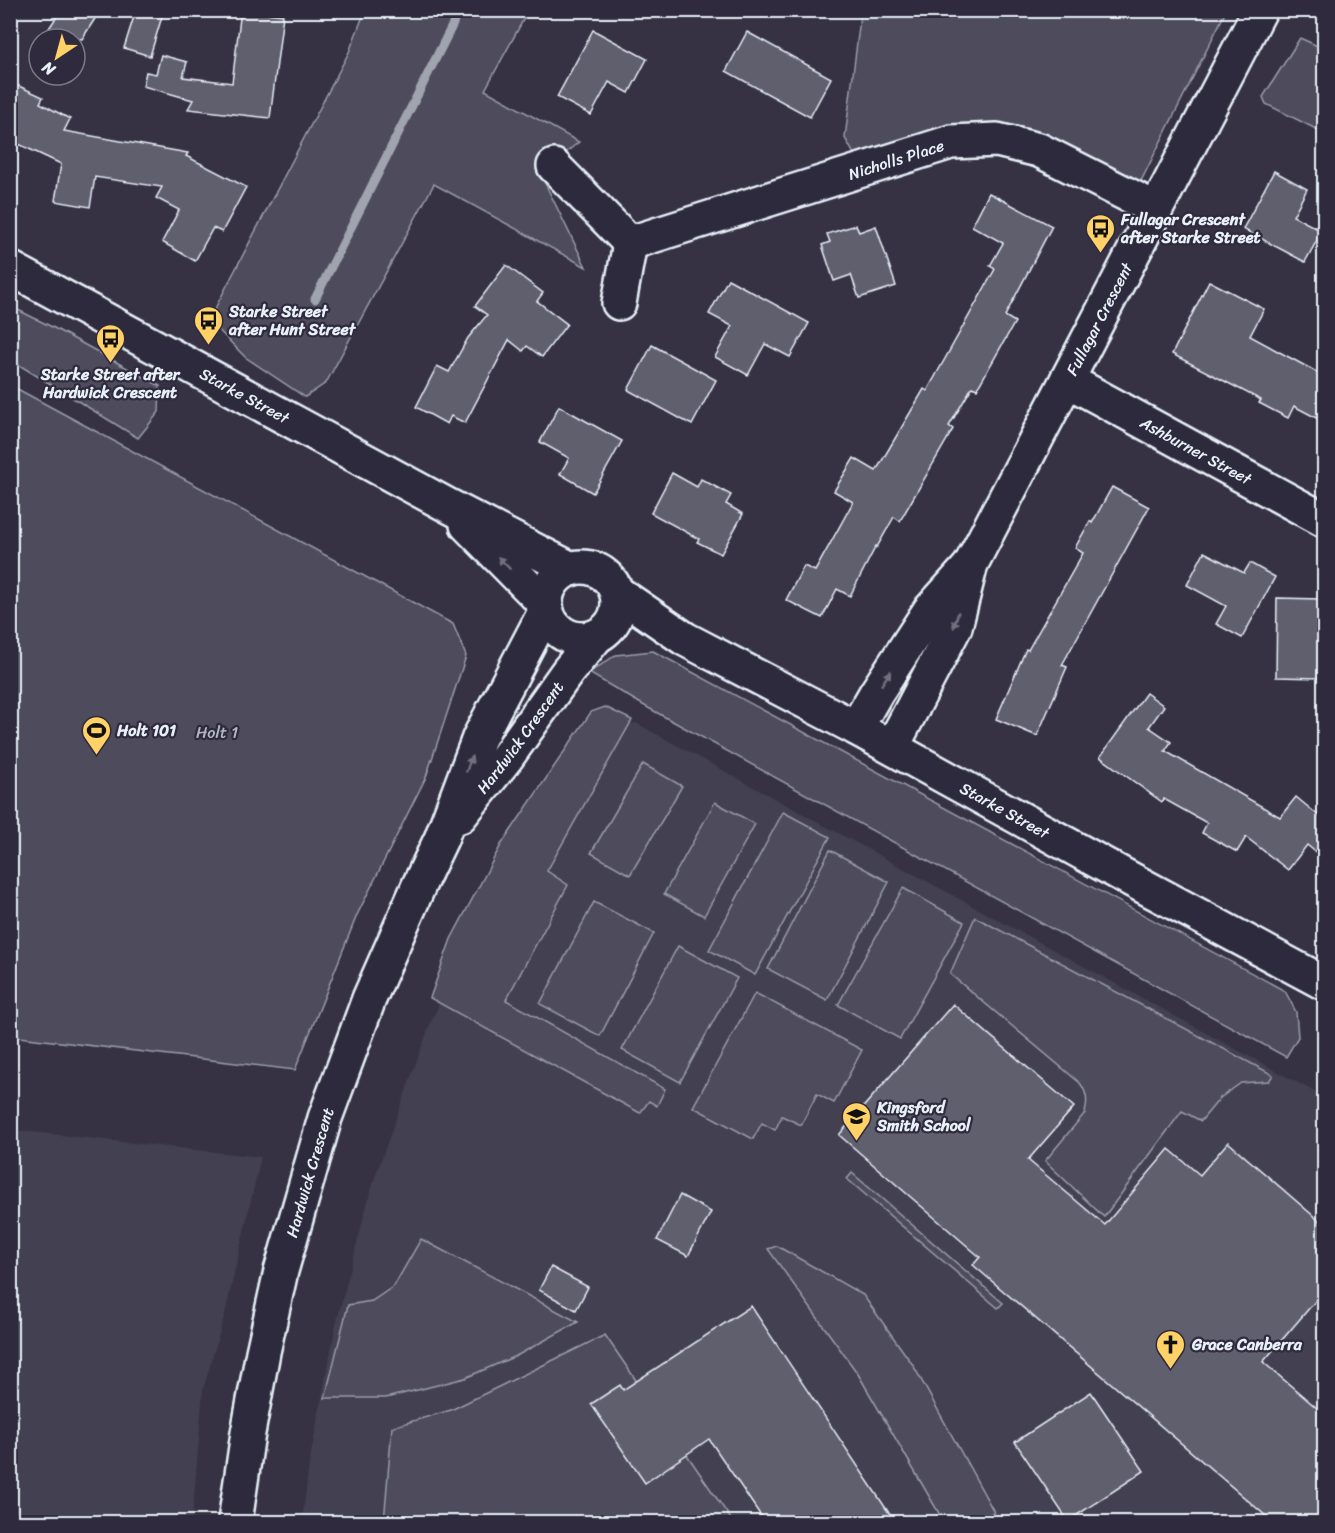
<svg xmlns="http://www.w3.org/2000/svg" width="1335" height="1533" font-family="Sriracha,sans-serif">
<rect width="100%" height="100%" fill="#363244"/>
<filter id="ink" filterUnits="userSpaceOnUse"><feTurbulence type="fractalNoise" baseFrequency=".0167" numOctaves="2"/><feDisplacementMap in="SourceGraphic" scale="12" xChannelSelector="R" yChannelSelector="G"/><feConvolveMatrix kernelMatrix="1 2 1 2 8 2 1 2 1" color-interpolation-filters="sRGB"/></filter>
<g filter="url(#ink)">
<g fill="#433f51">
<polygon points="636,723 1324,1097 1324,1522 302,1522 309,1464 336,1324 372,1185 430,1024 496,880 602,730"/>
<polygon points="23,1131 261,1157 225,1314 203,1390 192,1522 11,1522 10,1132"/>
</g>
<g fill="#4d4b5c" stroke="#9a9eaa" stroke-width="1.5">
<path d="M365,11H528L485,90L579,142C565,152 555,165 542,177L586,267L434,184L326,383L305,397L245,357L209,320L349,52Z"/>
<polygon points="861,11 1226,11 1133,197 997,140 863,170 845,138"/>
<polygon points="1300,38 1324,49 1324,133 1266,104 1263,97"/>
<polygon points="10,306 54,328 160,386 159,412 138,438 11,360"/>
<polygon points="10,385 453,624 466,656 426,777 357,915 295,1070 11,1036"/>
<polygon points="653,651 1285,991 1296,1012 1298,1037 1286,1057 643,705 589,673 616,655"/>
<polygon points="605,707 632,720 547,871 568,885 506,1000 665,1089 657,1106 649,1101 640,1113 430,998 451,939 501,845 591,712"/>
<polygon points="643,764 682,786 630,875 591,853"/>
<polygon points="715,802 755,824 704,916 664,894"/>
<polygon points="783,812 830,837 755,975 709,950"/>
<polygon points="830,850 889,882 827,1000 768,969"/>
<polygon points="903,888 964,922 900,1039 838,1005"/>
<polygon points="594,902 654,933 600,1036 540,1004"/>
<path d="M975,917L1273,1075L1269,1081L1241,1083L1220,1098L1201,1121L1182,1111L1104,1217L1045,1161L1085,1113C1088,1101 1087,1093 1080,1083L950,974Z"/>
<polygon points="678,946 737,978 680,1082 622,1050"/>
<polygon points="755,993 862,1050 834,1103 817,1094 801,1125 782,1116 775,1130 762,1123 753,1139 693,1107"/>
<polygon points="852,1173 1003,1303 998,1308 847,1179"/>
<polygon points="421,1239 578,1322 518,1355 465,1378 386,1398 325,1398 348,1305 372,1301 394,1286"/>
<polygon points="777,1246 863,1295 913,1365 994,1512 977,1522 944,1522 858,1374 768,1249"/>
<polygon points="605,1335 733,1522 384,1522 392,1427 451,1410"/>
</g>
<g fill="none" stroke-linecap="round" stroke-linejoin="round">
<polyline stroke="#a0a4af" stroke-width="9" points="315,299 453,24 456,10"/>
</g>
<g fill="#605e6e" stroke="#e8f1f8" stroke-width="1.5">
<polygon points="61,10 78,10 96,17 82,39 42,39"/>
<polygon points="136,10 164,10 150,56 124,48"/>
<polygon points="241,10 283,15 270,118 188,109 193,100 143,86 146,72 156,74 161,55 187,62 183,77 232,83"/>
<polygon points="593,30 647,59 629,93 609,82 591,115 557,97"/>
<polygon points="747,32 831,78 810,117 726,71"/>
<polygon points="10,82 43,97 40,103 70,119 64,131 188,153 186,156 246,187 222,232 213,228 195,261 162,242 179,210 156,198 162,187 95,177 90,207 55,201 61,164 10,140"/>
<polygon points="1274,171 1307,189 1293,216 1322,231 1305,262 1243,229"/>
<polygon points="989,193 1052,226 1005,316 1015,322 977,389 972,387 949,426 953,429 900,521 894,517 877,547 876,546 850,596 837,589 822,618 786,600 804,566 815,571 853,502 834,491 854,458 876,471 924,389 927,391 995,269 990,266 1003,243 972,226"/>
<polygon points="856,225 859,232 876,226 896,286 859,298 851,275 834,281 822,245 830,242 827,234"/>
<polygon points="506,265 543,293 537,301 567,324 542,357 527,346 523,351 509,340 465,423 451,416 447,424 416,407 437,366 449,372 468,338 487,315 475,306"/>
<polygon points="728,279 809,323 790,357 765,344 748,375 715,357 732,326 709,314"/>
<polygon points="1209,281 1264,309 1250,336 1324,376 1324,422 1294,406 1288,418 1259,403 1261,400 1172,354"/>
<polygon points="652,345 716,380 692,425 628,390"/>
<polygon points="559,406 622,441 593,493 560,474 569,458 540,442"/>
<polygon points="672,473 697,487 701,479 731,495 726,504 743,514 721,554 697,542 699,539 651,513"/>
<polygon points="1112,487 1149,507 1062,665 1067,667 1037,736 996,719 1026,649 1028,650 1083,553 1075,548 1090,521 1092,523"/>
<polygon points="1204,552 1244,573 1250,563 1275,577 1242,638 1216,624 1226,606 1187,585"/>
<polygon points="1277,598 1321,599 1320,678 1276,677"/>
<polygon points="1146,693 1164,706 1149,727 1171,742 1165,751 1280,817 1296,797 1324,820 1324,859 1307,845 1288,870 1246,837 1237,852 1202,833 1207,823 1164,799 1162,802 1100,757"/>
<polygon points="953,1004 1074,1107 1028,1160 1105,1225 1169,1149 1200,1175 1228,1142 1324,1225 1324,1291 1263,1362 1324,1414 1324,1522 1273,1522 973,1265 980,1257 839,1135"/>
<polygon points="680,1195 711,1212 688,1256 657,1240"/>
<polygon points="551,1267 588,1287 576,1310 539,1290"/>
<polygon points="751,1306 895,1522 765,1522 709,1439 645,1483 591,1404 620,1385 623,1390"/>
<polygon points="1091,1392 1144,1471 1068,1521 1015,1442"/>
</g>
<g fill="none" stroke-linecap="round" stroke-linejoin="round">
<defs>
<g id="minor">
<path id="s1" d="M554,166L630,243L951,142L997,140L1039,150L1156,209"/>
<path id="s2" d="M10,268L447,505L571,569"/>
<polyline points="619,303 630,243"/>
<path id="s3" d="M1067,380L1324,520"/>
<polyline points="467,525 545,604"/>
<circle cx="582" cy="603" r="36"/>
<path id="s4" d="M618,593L685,639L856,728L1121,874L1324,983"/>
<polyline points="856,728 876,693 930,610 968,568"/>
<path id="s5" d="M892,747L955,627L971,564L1260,10"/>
<path id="s6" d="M460,816L507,757L568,671L597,636"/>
<path id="s7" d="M235,1522L248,1433L263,1352L281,1271L325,1118L369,999L420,883L441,839L479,738L546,610"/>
</g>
</defs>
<use href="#minor" stroke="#e8f1f8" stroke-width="38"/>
<use href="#minor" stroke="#2f2a3d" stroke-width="33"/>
</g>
<defs><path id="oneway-solid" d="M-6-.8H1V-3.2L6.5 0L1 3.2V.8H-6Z" transform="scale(1.5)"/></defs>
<g fill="#70707e">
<use href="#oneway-solid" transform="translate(504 563) rotate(-135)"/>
<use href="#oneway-solid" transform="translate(956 620) rotate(107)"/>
<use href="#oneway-solid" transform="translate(886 678) rotate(-57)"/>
<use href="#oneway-solid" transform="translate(469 764) rotate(-70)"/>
</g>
</g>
<defs>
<symbol id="bus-pin" viewBox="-11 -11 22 30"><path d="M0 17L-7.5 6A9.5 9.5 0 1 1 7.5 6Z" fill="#ffd166" stroke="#2f2a3d"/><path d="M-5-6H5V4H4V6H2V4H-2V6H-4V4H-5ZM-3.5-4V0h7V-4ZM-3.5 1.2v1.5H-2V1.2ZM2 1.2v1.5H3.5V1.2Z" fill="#111"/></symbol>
<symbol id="stadium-pin" viewBox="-11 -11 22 30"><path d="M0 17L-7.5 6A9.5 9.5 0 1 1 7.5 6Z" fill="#ffd166" stroke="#2f2a3d"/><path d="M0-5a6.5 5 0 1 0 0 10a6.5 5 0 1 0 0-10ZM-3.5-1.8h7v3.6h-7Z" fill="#111"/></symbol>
<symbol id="school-pin" viewBox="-11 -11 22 30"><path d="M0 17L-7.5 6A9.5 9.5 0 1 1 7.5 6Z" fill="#ffd166" stroke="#2f2a3d"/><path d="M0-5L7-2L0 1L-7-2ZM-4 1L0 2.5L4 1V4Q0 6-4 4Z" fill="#111"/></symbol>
<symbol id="church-pin" viewBox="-11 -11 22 30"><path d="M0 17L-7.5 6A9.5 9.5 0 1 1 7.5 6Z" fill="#ffd166" stroke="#2f2a3d"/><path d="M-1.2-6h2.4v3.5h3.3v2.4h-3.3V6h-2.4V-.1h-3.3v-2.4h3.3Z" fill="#111"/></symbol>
</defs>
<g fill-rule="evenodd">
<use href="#bus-pin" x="1084" y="212" width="33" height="45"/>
<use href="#bus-pin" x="192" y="304" width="33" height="45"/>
<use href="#bus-pin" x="94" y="322" width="33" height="45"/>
<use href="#stadium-pin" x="80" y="714" width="33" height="45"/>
<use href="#school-pin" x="840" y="1100" width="33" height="45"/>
<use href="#church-pin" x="1154" y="1328" width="33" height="45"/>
</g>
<g text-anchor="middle" stroke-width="4.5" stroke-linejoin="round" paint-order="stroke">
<g font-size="16" fill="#e8f1f8" stroke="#2f2a3d">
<text dy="6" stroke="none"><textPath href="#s1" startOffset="387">Nicholls Place</textPath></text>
<text dy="6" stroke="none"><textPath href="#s5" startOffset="477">Fullagar Crescent</textPath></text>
<text dy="6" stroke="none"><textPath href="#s2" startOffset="267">Starke Street</textPath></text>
<text dy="6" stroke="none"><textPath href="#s3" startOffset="147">Ashburner Street</textPath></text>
<text dy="6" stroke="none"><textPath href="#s6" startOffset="99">Hardwick Crescent</textPath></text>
<text dy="6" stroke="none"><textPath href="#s4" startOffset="444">Starke Street</textPath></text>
<text dy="6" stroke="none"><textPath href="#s7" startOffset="358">Hardwick Crescent</textPath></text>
</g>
<g font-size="16" font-weight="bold" fill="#e8f1f8" stroke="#2f2a3d" text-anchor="start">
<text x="1121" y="225">Fullagar Crescent<tspan x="1121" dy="18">after Starke Street</tspan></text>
<text x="229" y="317">Starke Street<tspan x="229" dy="18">after Hunt Street</tspan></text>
<text x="110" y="380" text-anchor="middle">Starke Street after<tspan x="110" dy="18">Hardwick Crescent</tspan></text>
<text x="117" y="736">Holt 101</text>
<text x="877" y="1113">Kingsford<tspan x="877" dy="18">Smith School</tspan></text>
<text x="1192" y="1350">Grace Canberra</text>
</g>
<g font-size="16" fill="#b2b7c1" stroke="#2f2a3d">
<text x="217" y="738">Holt 1</text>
</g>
</g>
<rect width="1335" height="1533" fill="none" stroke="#2f2a3d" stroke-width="36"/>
<rect x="18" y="18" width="1299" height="1497" fill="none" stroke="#e8f1f8" stroke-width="2" filter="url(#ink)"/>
<g transform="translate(57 57) rotate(216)"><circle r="28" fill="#2f2a3d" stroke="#797a88" stroke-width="1.5"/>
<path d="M0-4.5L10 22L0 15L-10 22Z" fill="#ffd166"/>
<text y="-9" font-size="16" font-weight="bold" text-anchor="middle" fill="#e8f1f8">N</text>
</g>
</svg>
